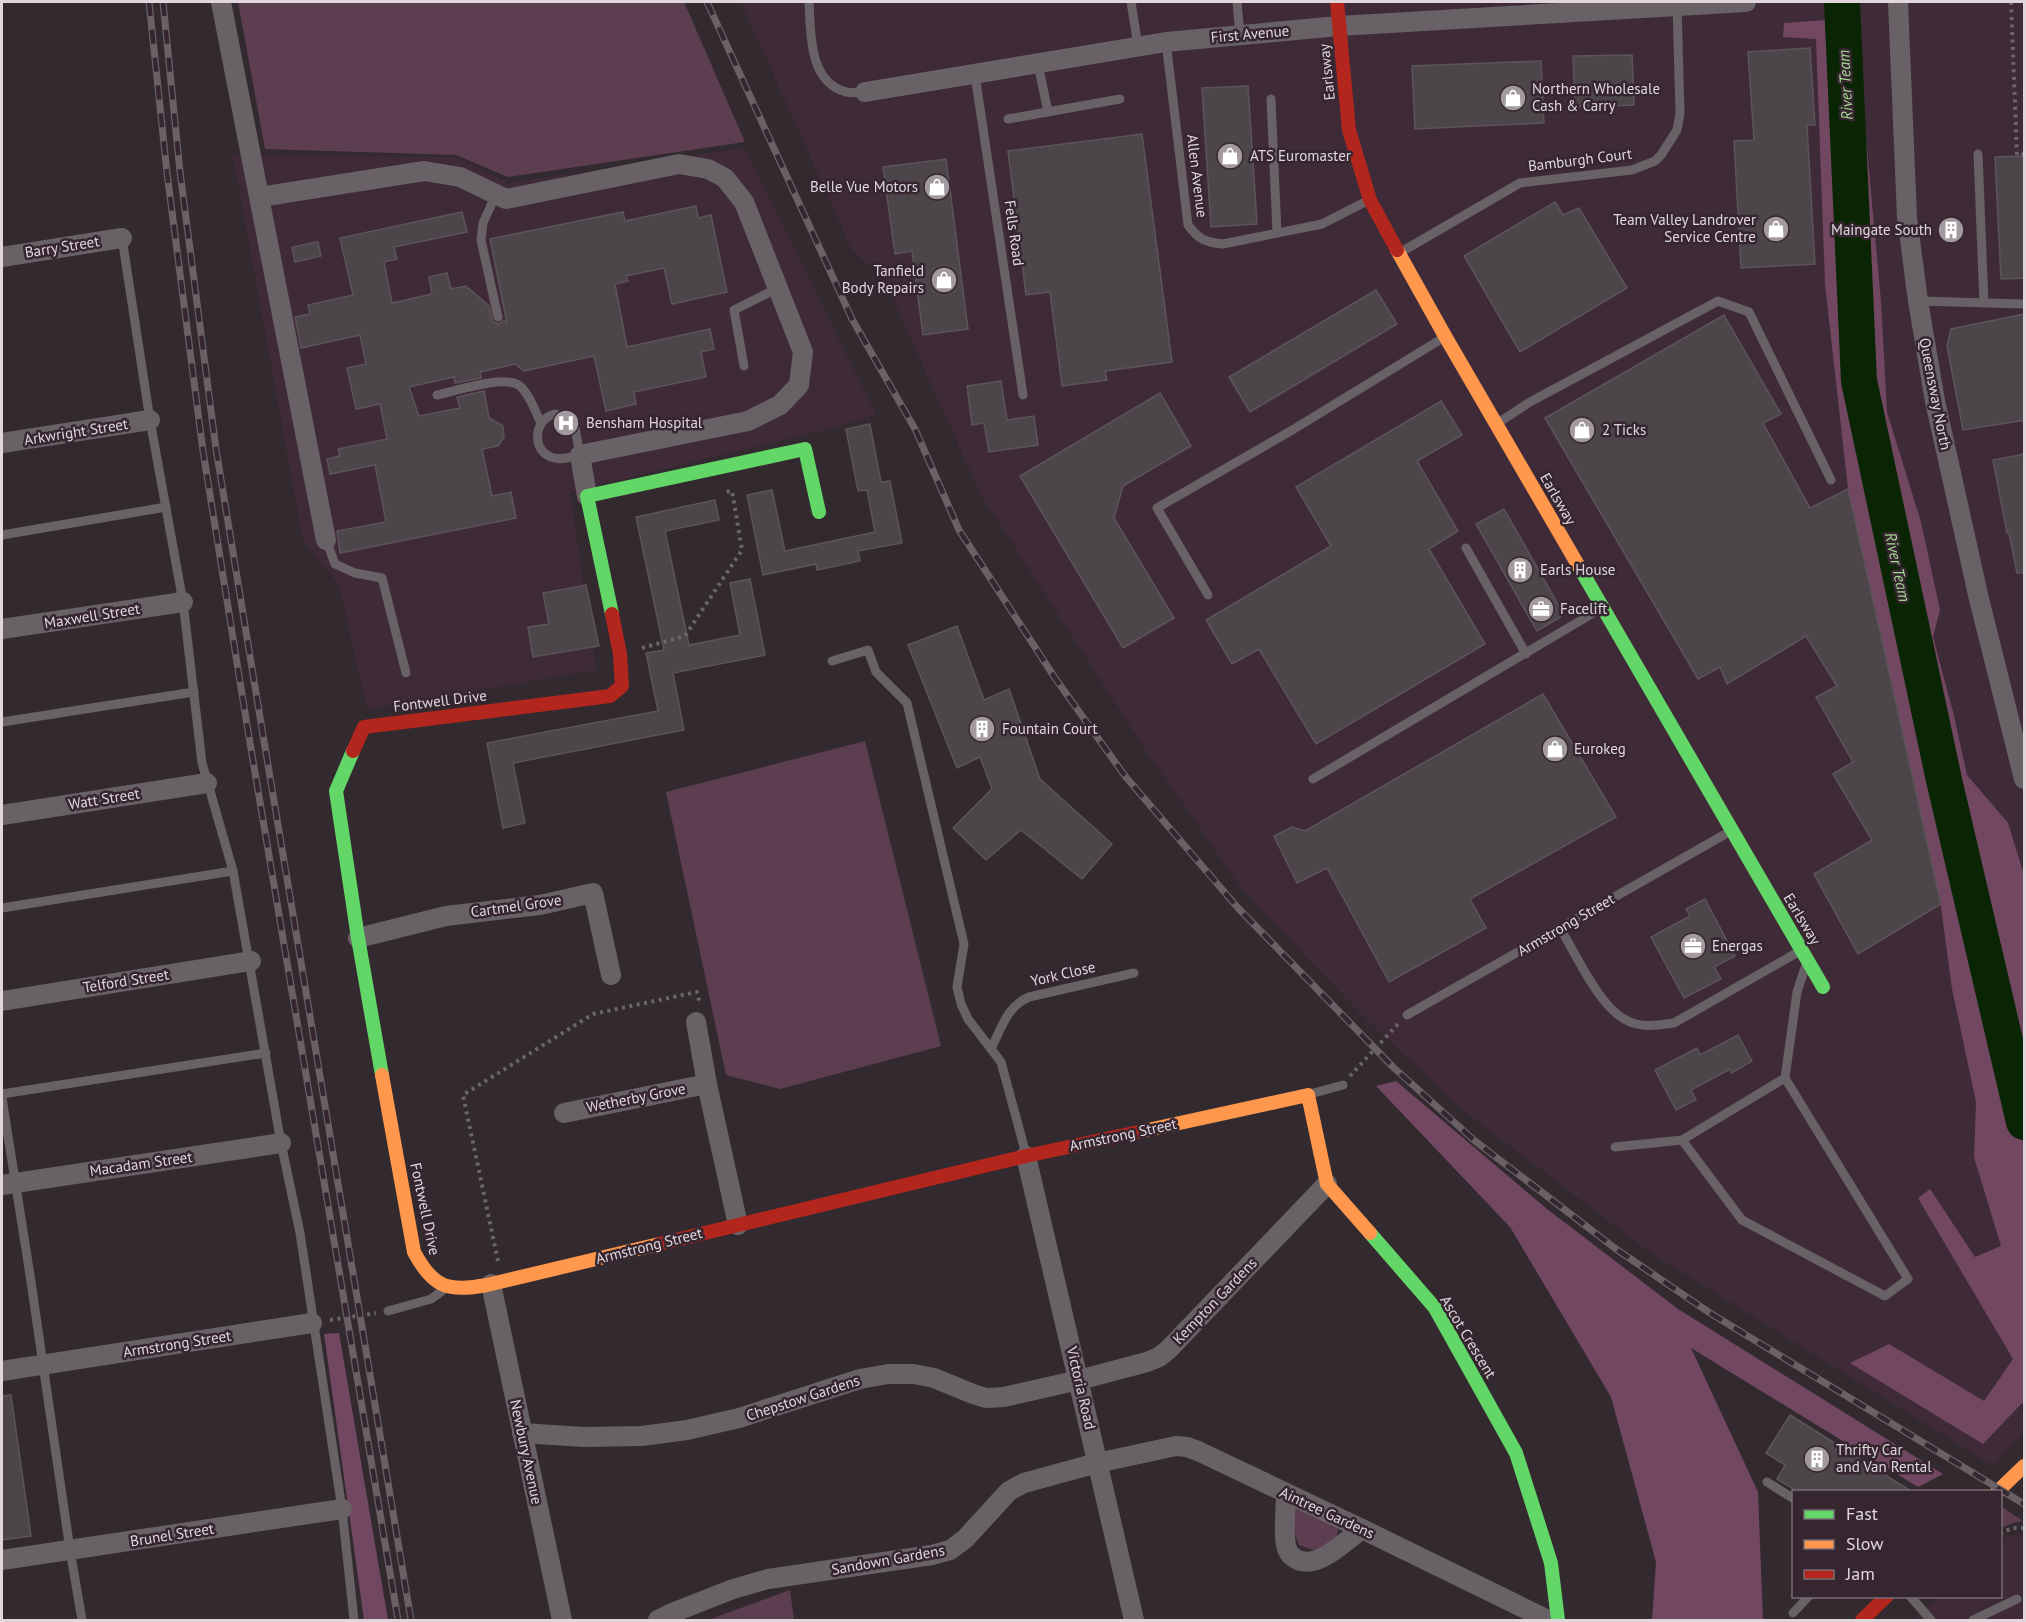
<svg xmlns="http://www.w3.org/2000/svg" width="2026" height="1622" font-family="'PT Sans',sans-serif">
<rect width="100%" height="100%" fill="#322a2e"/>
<g fill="#3f2b37">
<polygon points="741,2 2024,2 2024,1432 1993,1466 1648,1251 1464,1111 1362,1015 1242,889 1143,746 981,495 884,279 852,250"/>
<polygon points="745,148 876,415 821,431 570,492 596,670 367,709 339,585 303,541 233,155 456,157 509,183"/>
<polygon points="2022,1534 2024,1536 2024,1620 1913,1620 1939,1597 2000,1596 2001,1542 2007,1536"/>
</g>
<g fill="#5c3e50">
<polygon points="238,2 684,2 745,142 508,177 456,155 265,149"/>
<polygon points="865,741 941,1046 780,1089 726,1075 666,792"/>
<path d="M1296,1506L1338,1524L1337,1538L1316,1551L1299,1545C1294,1532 1290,1520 1296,1506Z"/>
<polygon points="2001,1506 2023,1521 2013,1523 2001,1528"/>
<polygon points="790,1590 794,1620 708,1620"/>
</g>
<g fill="#724762">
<polygon points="1855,18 1881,301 1887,412 1921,522 1940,610 1933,637 1953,712 1967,775 2008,823 2024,875 2024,1401 1983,1444 1850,1363 1889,1344 1984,1401 2013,1359 1918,1198 1930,1189 1975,1257 2001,1246 1974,1157 1976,1102 1952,989 1941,907 1848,489 1825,284 1816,39 1783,37 1784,23"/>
<polygon points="1396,1081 1547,1209 1678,1309 1943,1474 1918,1487 1691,1348 1758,1492 1763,1620 1652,1620 1656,1562 1611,1397 1510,1227 1376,1086"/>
<polygon points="339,1333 388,1620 364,1620 324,1334"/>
</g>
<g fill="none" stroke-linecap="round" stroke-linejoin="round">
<polyline stroke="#0a2504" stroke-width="36" points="1842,2 1859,381 1944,780 2024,1122"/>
</g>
<g fill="#4c464a" stroke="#5c5459" stroke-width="1.5">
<polygon points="1810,48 1815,125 1807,125 1815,264 1741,268 1734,141 1754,140 1748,52"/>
<polygon points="1632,55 1634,105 1575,107 1573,56"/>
<polygon points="1541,61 1544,123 1415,129 1412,66"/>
<polygon points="1248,86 1257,224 1211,227 1202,88"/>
<polygon points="1142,134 1172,362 1105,371 1107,380 1062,386 1050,292 1026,295 1008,151"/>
<polygon points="2025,156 2025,278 2001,279 1995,157"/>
<polygon points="946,159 968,329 923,335 912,251 895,254 883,167"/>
<polygon points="1555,202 1563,215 1579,208 1627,288 1520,352 1464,256"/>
<polygon points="696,206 698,218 711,215 727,292 672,304 664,268 626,276 628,281 615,284 627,347 710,329 714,349 701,352 706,377 634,392 636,404 606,411 594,356 524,371 515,364 480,372 481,378 455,383 454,377 409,387 419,416 460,408 457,397 484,391 489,418 503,426 504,437 498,446 482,449 492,496 511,492 516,518 340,553 337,531 386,522 375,465 330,474 327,459 340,456 338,449 387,439 380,404 356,409 347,368 366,364 360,335 301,348 295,317 310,314 308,305 353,295 340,238 462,212 467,232 394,247 397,259 384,262 392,303 432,294 429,277 447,273 451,289 466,286 489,306 493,322 499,324 504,320 507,323 490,239 623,212 625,221"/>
<polygon points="318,242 321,256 295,262 292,247"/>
<polygon points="1376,290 1397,324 1250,412 1229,377"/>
<polygon points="2025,314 2025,420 1963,430 1947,346 1951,329"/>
<polygon points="1724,315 1781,414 1763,423 1810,508 1848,489 1941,904 1858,954 1814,874 1872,840 1833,774 1853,762 1816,697 1837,686 1806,636 1727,684 1720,667 1698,679 1545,418"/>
<polygon points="1001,381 1007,420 1034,416 1038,445 989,452 984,423 972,425 967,386"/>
<polygon points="1160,393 1191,446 1123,486 1114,518 1174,618 1123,648 1020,476"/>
<polygon points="1441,401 1462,435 1417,461 1458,531 1429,549 1485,644 1316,744 1259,649 1232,664 1206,620 1331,546 1296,487"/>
<polygon points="870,424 881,482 890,481 902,543 858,551 860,561 817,570 816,564 763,575 747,495 772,490 785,551 875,532 867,490 858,491 846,429"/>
<polygon points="2025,454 2025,573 2017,573 2009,533 2007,533 1993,460"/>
<polygon points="715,500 719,520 665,531 689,645 740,635 730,583 750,579 765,655 673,673 684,730 513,763 525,823 503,828 487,743 658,711 646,653 664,650 636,517"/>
<polygon points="1504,509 1564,615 1537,631 1476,524"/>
<polygon points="586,585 599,646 533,657 528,627 549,624 543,593"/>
<polygon points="957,626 984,700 1009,689 1040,779 1112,844 1082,879 1021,830 986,860 953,828 992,789 980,757 957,768 908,645"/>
<polygon points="1543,694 1616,817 1470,899 1486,928 1389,982 1327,868 1297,883 1274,836 1292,827 1305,831"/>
<polygon points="1705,899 1735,956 1714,967 1721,979 1684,998 1651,937 1690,916 1686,909"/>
<polygon points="1738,1035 1752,1061 1732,1073 1730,1069 1691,1090 1696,1100 1676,1110 1655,1070 1697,1048 1700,1055"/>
<polygon points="11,1395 31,1536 2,1540 2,1396"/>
<polygon points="1790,1415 1911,1491 1797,1491 1777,1479 1785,1465 1766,1453"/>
</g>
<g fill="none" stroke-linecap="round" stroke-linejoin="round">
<g stroke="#6b6669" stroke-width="4" stroke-dasharray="3 4.5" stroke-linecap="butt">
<polyline points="2011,2 2017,155 2024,154"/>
<polyline points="642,648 685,636 742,550 732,491 725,492"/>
<polyline points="1350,1076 1398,1024"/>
<polyline points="498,1261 463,1095 593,1014 697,992 700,1005"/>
<polyline points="330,1320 376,1313"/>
<polyline points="2000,1534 2012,1528 2024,1528"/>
</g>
<g stroke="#686165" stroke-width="9">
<path d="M809,2C811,32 808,82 846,92C851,93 859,92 865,92"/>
<polyline points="1131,2 1138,46"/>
<polyline points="1237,2 1240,35"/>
<path d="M1166,42L1188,225C1199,240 1205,242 1223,244L1322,224L1367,201"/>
<polyline points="1038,64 1048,112"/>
<polyline points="975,75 1023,395"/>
<polyline points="1271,99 1277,233"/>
<polyline points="1008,119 1120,99"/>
<polyline points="1978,154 1984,303"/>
<polyline points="496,194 483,223 481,240 498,317"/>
<polyline points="122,238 150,420 183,602 202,763 233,871 281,1143 300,1233 342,1509 354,1620"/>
<polyline points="1401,252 1520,183 1632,170 1655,161 1661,155 1677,130 1680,113 1677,5"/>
<polyline points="1918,301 2024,304"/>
<polyline points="744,366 734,310 778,288"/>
<path d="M437,395C455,391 506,374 520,386C530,395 535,411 541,423"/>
<path d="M556,414L572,421L575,428L580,455C571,457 560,461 551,457C530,449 535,417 556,414Z"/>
<polyline points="1498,423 1530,402 1718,301 1749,312 1831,480"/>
<polyline points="2,535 166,507"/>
<polyline points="326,540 335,564 355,573 382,578 406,673"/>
<polyline points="1466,548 1526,654"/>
<polyline points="1208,595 1157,508 1294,429 1443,338"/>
<polyline points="832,661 868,650 876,672 907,703 964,944 957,987 961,1004 968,1019 1001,1062 1026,1154"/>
<polyline points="2,722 194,692"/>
<polyline points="1313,779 1600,609"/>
<polyline points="2,908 233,871"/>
<path d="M1560,928C1576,954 1600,1009 1628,1021C1642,1028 1659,1025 1674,1023L1800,951"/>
<polyline points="1407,1015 1729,832"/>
<path d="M991,1049C1001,1029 1007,1006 1029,997L1134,973"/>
<polyline points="2,1094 266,1053"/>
<polyline points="1310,1094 1343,1085"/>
<polyline points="2,1098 30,1275 70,1550 82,1620"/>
<polyline points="1682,1140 1742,1220 1885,1296 1908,1279 1785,1078"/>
<polyline points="1615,1147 1682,1140 1785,1078 1797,992 1805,968"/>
<polyline points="388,1311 431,1299 442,1291"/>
<polyline points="1767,1482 1794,1499"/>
<polyline points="1910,1596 1931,1620"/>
<polyline points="1793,1613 1809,1596"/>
<polyline points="1973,1620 2017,1599"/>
</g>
<g stroke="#686165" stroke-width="20">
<polyline points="221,2 326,540"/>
<polyline points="1898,2 1907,217 1918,301 1935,401 1979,599 2024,779"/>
<polyline points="865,92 1166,42 1339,26 1746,2"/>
<polyline points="260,197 424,171 460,177 506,199 679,164 708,169 725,178 744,202 803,352 799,385 780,405 748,421 580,455 587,496"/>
<polyline points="2,257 122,238"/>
<polyline points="2,443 150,420"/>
<polyline points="2,629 183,602"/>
<polyline points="2,815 207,783"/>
<polyline points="358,938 446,916 540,905 593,893 611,975"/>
<polyline points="2,1001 251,961"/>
<polyline points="696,1022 707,1084 738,1225"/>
<polyline points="564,1113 707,1084"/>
<polyline points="1026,1156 1134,1620"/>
<polyline points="2,1185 281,1143"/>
<polyline points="491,1284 562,1620"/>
<polyline points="2,1371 312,1323"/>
<polyline points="522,1433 584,1437 642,1436 687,1430 739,1418 860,1379 888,1374 914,1374 934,1378 973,1394 986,1398 1004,1397 1079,1380 1147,1362 1159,1357 1168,1350 1327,1184"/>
<path d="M1286,1493C1286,1510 1283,1529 1286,1545C1287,1550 1290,1555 1293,1557C1314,1574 1345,1541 1362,1529"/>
<polyline points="2,1560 342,1509"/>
<polyline points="658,1620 672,1613 733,1589 768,1579 932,1555 950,1550 965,1539 1009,1491 1024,1483 1097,1463 1176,1446 1187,1447 1198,1451 1362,1529 1548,1620"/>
</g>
<g stroke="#63d668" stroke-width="14">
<polyline points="1578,565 1823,987"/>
<polyline points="612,614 587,496 805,449 819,512"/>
<polyline points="353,751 336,791 358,938 382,1075"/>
<polyline points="1370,1233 1435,1308 1516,1453 1551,1563 1558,1620"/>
</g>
<g stroke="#ff974d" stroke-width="14">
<polyline points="1397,250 1445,336 1578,565"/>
<path d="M382,1075L414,1252C433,1288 448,1292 487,1285L659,1244"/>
<polyline points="1143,1131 1308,1095 1327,1184 1370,1233"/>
<polyline points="1997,1492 2024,1466"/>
</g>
<g stroke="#b3261e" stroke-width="14">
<polyline points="1337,2 1349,130 1370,200 1397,250"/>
<polyline points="353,751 364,727 610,696 622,686 620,654 612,614"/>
<polyline points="659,1244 1026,1156 1143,1131"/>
<polyline points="1862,1620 1887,1596"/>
</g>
<defs>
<g id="rail">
<polyline points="149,2 167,173 203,451 247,725 398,1620"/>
<polyline points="163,2 180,172 216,449 261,723 411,1620"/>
<polyline points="707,2 852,319 915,429 959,530 1055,678 1125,776 1238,908 1393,1067 1475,1141 1616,1249 1710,1313 2024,1504"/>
</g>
</defs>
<use href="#rail" stroke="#696165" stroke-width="7"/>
<use href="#rail" stroke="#35262f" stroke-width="4.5" stroke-dasharray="14" stroke-linecap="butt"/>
</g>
<defs>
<symbol id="shop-disc" viewBox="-11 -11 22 22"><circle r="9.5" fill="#a39a9f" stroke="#35262f"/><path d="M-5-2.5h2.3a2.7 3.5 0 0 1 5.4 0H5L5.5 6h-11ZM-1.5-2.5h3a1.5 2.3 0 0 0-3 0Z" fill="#fff"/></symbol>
<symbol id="building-disc" viewBox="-11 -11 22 22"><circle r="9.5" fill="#a39a9f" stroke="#35262f"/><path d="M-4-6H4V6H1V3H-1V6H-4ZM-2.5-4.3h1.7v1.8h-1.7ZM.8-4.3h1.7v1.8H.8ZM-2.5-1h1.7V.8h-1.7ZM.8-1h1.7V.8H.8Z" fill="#fff"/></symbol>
<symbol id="hospital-disc" viewBox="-11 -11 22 22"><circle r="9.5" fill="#a39a9f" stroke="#35262f"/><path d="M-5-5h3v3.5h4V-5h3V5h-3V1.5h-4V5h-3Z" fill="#fff"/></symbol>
<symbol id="office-disc" viewBox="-11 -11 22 22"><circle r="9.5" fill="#a39a9f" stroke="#35262f"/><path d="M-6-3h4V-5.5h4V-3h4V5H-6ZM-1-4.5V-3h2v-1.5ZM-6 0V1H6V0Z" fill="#fff"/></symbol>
</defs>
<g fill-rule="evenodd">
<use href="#shop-disc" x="1498" y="83" width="30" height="30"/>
<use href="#shop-disc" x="1215" y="141" width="30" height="30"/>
<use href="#shop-disc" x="922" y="172" width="30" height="30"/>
<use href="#shop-disc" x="1761" y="214" width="30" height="30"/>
<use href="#building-disc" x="1936" y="215" width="30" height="30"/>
<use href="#shop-disc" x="929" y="265" width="30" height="30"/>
<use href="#hospital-disc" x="551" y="408" width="30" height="30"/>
<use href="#shop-disc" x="1567" y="415" width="30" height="30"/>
<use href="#building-disc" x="1505" y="555" width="30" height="30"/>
<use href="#office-disc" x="1526" y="594" width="30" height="30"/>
<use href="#building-disc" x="967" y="714" width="30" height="30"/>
<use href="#shop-disc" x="1540" y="734" width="30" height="30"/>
<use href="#office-disc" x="1678" y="931" width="30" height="30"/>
<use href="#building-disc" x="1802" y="1444" width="30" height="30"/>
</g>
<g text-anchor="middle" stroke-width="5" stroke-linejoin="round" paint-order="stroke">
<g font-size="15" fill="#e0d6dc" stroke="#35262f">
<text transform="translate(1250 34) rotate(-5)" y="5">First Avenue</text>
<text transform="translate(1327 72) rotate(-96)" y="5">Earlsway</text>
<text transform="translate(1580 160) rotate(-7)" y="5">Bamburgh Court</text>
<text transform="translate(1197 176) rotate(83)" y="5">Allen Avenue</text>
<text transform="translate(1014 233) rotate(82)" y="5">Fells Road</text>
<text transform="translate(62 247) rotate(-9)" y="5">Barry Street</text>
<text transform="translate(1935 394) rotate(79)" y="5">Queensway North</text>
<text transform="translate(76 432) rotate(-9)" y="5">Arkwright Street</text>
<text transform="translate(1558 499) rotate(60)" y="5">Earlsway</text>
<text transform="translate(92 616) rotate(-9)" y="5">Maxwell Street</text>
<text transform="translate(440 701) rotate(-7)" y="5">Fontwell Drive</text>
<text transform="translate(104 799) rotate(-9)" y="5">Watt Street</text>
<text transform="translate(516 906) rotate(-8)" y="5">Cartmel Grove</text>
<text transform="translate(1802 919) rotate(59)" y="5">Earlsway</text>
<text transform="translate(1566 925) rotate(-30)" y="5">Armstrong Street</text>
<text transform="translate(1063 974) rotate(-13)" y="5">York Close</text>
<text transform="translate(126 981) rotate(-9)" y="5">Telford Street</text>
<text transform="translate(636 1098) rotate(-11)" y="5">Wetherby Grove</text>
<text transform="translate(1123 1135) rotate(-12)" y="5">Armstrong Street</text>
<text transform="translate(141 1164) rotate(-8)" y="5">Macadam Street</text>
<text transform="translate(425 1209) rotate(78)" y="5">Fontwell Drive</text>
<text transform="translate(649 1246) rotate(-14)" y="5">Armstrong Street</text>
<text transform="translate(1215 1301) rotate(-46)" y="5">Kempton Gardens</text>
<text transform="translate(1468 1337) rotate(59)" y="5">Ascot Crescent</text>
<text transform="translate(177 1344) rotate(-9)" y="5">Armstrong Street</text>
<text transform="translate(1081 1388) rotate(77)" y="5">Victoria Road</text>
<text transform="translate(803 1398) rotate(-18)" y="5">Chepstow Gardens</text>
<text transform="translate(526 1452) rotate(78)" y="5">Newbury Avenue</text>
<text transform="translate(1327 1513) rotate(25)" y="5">Aintree Gardens</text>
<text transform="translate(172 1535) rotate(-9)" y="5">Brunel Street</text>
<text transform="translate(888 1560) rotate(-10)" y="5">Sandown Gardens</text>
</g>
<g font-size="15" fill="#e0d6dc" stroke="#35262f" text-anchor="start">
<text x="1532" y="94">Northern Wholesale<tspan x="1532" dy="17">Cash &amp; Carry</tspan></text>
<text x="1250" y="161">ATS Euromaster</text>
<text x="918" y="192" text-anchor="end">Belle Vue Motors</text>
<text x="1756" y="225" text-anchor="end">Team Valley Landrover<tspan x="1756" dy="17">Service Centre</tspan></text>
<text x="1932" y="235" text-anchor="end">Maingate South</text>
<text x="924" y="276" text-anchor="end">Tanfield<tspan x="924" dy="17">Body Repairs</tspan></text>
<text x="586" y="428">Bensham Hospital</text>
<text x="1602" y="435">2 Ticks</text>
<text x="1540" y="575">Earls House</text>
<text x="1560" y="614">Facelift</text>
<text x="1002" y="734">Fountain Court</text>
<text x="1574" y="754">Eurokeg</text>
<text x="1712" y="951">Energas</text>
<text x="1836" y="1455">Thrifty Car<tspan x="1836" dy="17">and Van Rental</tspan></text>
</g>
<g font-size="16" font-style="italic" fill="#a4d893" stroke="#35262f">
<text transform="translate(1845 85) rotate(-93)" y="6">River Team</text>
<text transform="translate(1898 567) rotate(78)" y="6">River Team</text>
</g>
</g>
<rect width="2026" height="1622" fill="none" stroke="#e0d6dc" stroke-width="6"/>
<rect x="1792" y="1490" width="210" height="108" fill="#35262f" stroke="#796c74" stroke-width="1.5"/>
<rect x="1804" y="1510" width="30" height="9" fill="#63d668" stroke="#796c74" stroke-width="1.5"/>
<text x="1846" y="1520" font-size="18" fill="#e0d6dc">Fast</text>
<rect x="1804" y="1540" width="30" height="9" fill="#ff974d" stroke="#796c74" stroke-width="1.5"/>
<text x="1846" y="1550" font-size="18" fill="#e0d6dc">Slow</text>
<rect x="1804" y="1570" width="30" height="9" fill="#b3261e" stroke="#796c74" stroke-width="1.5"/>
<text x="1846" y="1580" font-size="18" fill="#e0d6dc">Jam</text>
</svg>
